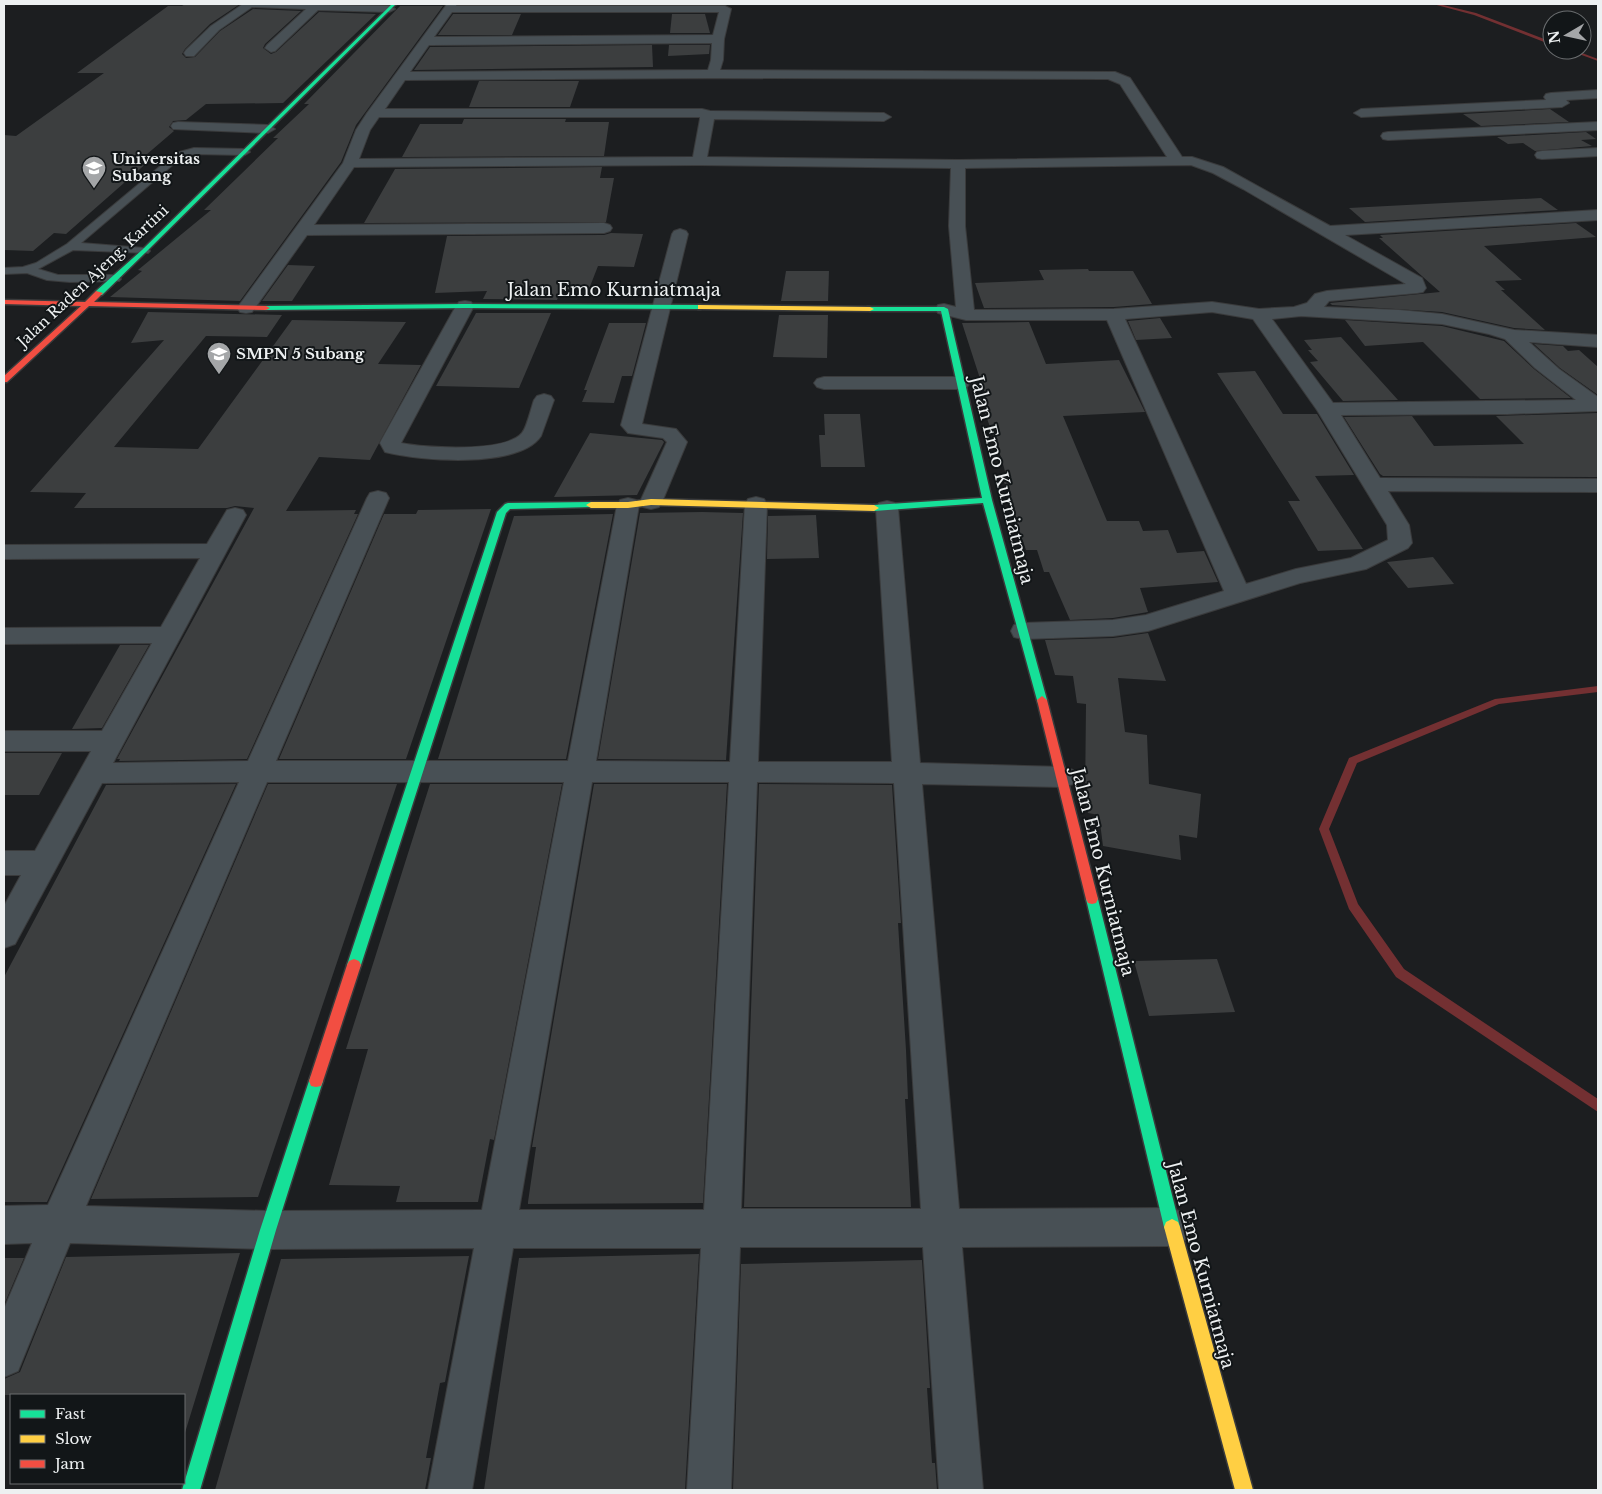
<svg xmlns="http://www.w3.org/2000/svg" width="1602" height="1494" font-family="'Libre Baskerville',serif">
<rect width="100%" height="100%" fill="#1c1e20"/>
<g fill="none" stroke-linecap="round" stroke-linejoin="round">
<g fill="#733032" fill-rule="evenodd">
<polygon points="1433,4 1439,4 1476,13 1552,42 1552,45 1474,15"/>
<polygon points="1568,50 1574,50 1598,59 1598,61"/>
<polygon points="1598,686 1598,692 1499,704 1357,763 1329,829 1358,904 1404,969 1598,1099 1598,1112 1396,977 1349,909 1319,829 1349,758 1495,699"/>
</g>
</g>
<g fill="#3c3e3f">
<polygon points="185,4 240,4 210,24 185,49 182,54 186,58 195,57 220,31 253,9 301,11 265,44 263,48 271,54 276,52 319,12 376,14 283,103 206,104 186,120 173,121 169,127 174,131 139,161 149,161 66,234 54,233 33,251 4,250 4,135 16,136 104,73 77,73 168,6 182,6"/>
<polygon points="400,6 443,6 356,125 341,162 240,301 110,297 142,271 138,270 211,210 204,210 278,138 273,138 309,104 304,104"/>
<polygon points="453,14 521,14 512,35 438,35"/>
<polygon points="672,14 705,14 710,33 670,33"/>
<polygon points="652,45 653,67 414,70 430,47"/>
<polygon points="669,45 710,45 709,54 668,56"/>
<polygon points="479,81 579,81 570,107 469,107"/>
<polygon points="1550,109 1569,122 1481,126 1463,114"/>
<polygon points="464,119 566,119 565,122 609,122 604,156 402,157 420,124 462,124"/>
<polygon points="1586,132 1596,139 1581,140 1592,146 1535,151 1523,143 1508,144 1497,137"/>
<polygon points="602,167 600,178 614,178 606,222 364,223 395,169"/>
<polygon points="1541,198 1558,210 1365,222 1349,208"/>
<polygon points="1576,223 1596,237 1484,246 1522,280 1495,281 1505,290 1501,290 1545,330 1514,328 1442,312 1332,305 1330,303 1440,292 1379,238 1383,238 1380,235"/>
<polygon points="611,233 643,234 634,267 598,266 589,289 561,289 557,300 483,299 487,291 435,293 447,236 604,235"/>
<polygon points="288,265 315,266 292,301 262,301"/>
<polygon points="1088,269 1089,271 1133,271 1152,304 1114,307 984,308 975,283 1044,280 1039,270"/>
<polygon points="786,271 829,271 828,301 781,301"/>
<polygon points="148,312 282,315 267,337 206,336 114,447 198,449 292,320 406,322 378,364 421,365 370,460 319,457 286,511 356,510 354,514 358,514 247,759 119,761 120,759 117,759 254,508 235,506 227,508 74,508 86,493 30,492 164,340 131,343"/>
<polygon points="476,313 551,313 519,388 436,386"/>
<polygon points="779,315 828,315 827,358 773,357"/>
<polygon points="1160,318 1172,338 1136,340 1128,321"/>
<polygon points="1345,320 1442,326 1504,341 1534,369 1571,398 1480,399 1423,342 1365,346"/>
<polygon points="1029,322 1046,364 1119,360 1145,412 1063,416 1107,521 1139,521 1143,531 1168,530 1177,553 1204,551 1218,582 1140,588 1148,612 1113,618 1070,620 1049,572 1044,572 1037,550 1026,550 1010,504 1012,504 1004,482 1008,482 1001,457 978,394 985,394 962,323"/>
<polygon points="609,323 646,323 632,376 622,376 614,403 582,402 587,390 584,390"/>
<polygon points="1341,337 1398,400 1343,401 1310,362 1318,361 1308,350 1312,350 1304,340"/>
<polygon points="1534,344 1563,346 1568,351 1579,350 1598,367 1598,395 1560,368"/>
<polygon points="1255,371 1283,414 1317,414 1354,475 1315,476 1363,549 1318,551 1288,501 1300,501 1217,373"/>
<polygon points="1598,413 1598,477 1383,476 1380,474 1344,417 1412,416 1434,446 1524,444 1496,416"/>
<polygon points="824,414 860,414 865,467 821,467 819,435 825,435"/>
<polygon points="590,433 662,440 664,442 637,495 554,497"/>
<polygon points="491,509 406,759 279,759 384,514 416,514 418,510"/>
<polygon points="702,512 743,513 726,760 598,759 640,513"/>
<polygon points="613,514 566,759 438,759 514,516"/>
<polygon points="816,515 819,558 767,559 768,516"/>
<polygon points="1433,557 1454,584 1408,588 1387,562"/>
<polygon points="1148,633 1166,681 1118,678 1125,732 1147,735 1149,784 1201,794 1197,838 1179,835 1181,860 1103,846 1099,815 1088,813 1085,802 1086,704 1077,703 1073,676 1055,675 1045,640 1113,638"/>
<polygon points="120,645 149,645 102,728 72,729"/>
<polygon points="4,753 62,753 39,795 4,795"/>
<polygon points="236,784 47,1202 4,1202 4,977 106,785"/>
<polygon points="268,784 397,784 258,1197 91,1199"/>
<polygon points="430,784 562,784 494,1140 490,1139 478,1202 396,1202 400,1186 329,1185 368,1049 346,1049"/>
<polygon points="594,784 727,784 703,1203 528,1204 528,1202 536,1147 532,1147"/>
<polygon points="759,784 892,785 901,923 898,923 906,1050 908,1099 905,1099 911,1207 744,1207"/>
<polygon points="1217,959 1235,1012 1149,1016 1134,961"/>
<polygon points="240,1253 184,1436 184,1395 4,1395 4,1379 20,1372 66,1257"/>
<polygon points="699,1254 685,1490 484,1490 519,1258"/>
<polygon points="469,1256 445,1382 440,1383 426,1458 431,1458 425,1490 215,1490 281,1259"/>
<polygon points="4,1258 24,1258 4,1305"/>
<polygon points="922,1260 930,1388 927,1388 932,1463 935,1463 937,1490 733,1490 741,1264"/>
</g>
<g fill="none" stroke-linecap="round" stroke-linejoin="round">
<defs>
<polygon id="lane" points="194,148 245,149 250,152 245,155 194,154 182,157 81,243 144,248 148,249 150,251 148,253 73,250 38,269 58,275 115,275 121,279 119,281 70,282 47,280 27,273 4,274 4,268 23,267 36,263 67,244 176,153"/>
<g id="street">
<polygon points="243,4 389,6 395,9 389,12 318,10 275,51 271,52 265,48 267,45 306,9 252,7 219,30 194,56 186,56 184,53 186,50 211,26"/>
<path d="M447,4H457L456,6H725L731,9L724,39L723,60L720,70L1115,72L1130,78L1182,157H1192L1223,167L1330,226L1598,210V220L1345,235L1422,278L1426,288L1423,292L1417,293L1329,301L1324,307L1399,310L1442,314L1514,330L1598,335V347L1529,342L1559,369L1598,397V411L1507,414L1341,415L1380,478L1598,479V492L1388,491L1409,525L1412,543L1408,548L1366,569L1300,583L1148,631L1113,636L1023,639L1014,637L1011,631L1014,625L1023,623L1113,620L1146,615L1224,591L1107,320H966L938,313L935,309L938,305L944,304L956,307L949,226L951,168L699,165L354,167L314,225L604,223L610,225L612,228L610,231L604,233L307,235L252,312L246,313L240,312L237,308L240,304L343,163L356,130L367,113ZM452,12H719L713,35L434,37ZM712,43L711,60L708,70L410,72L429,45ZM713,78L1108,79L1120,84L1167,157L958,160L707,157L714,119L884,121L891,117L884,113L710,111L702,109H385L405,80ZM379,117H700V119L693,157L359,159L370,130ZM1191,165L1213,173L1243,189L1406,284L1327,291L1315,294L1307,303L1294,307L1259,309L1212,302L1114,309L974,310L965,226V168ZM1212,312L1253,319L1317,410L1387,525L1388,540L1351,558L1296,569L1246,584L1125,319ZM1301,316L1442,324L1489,334L1505,339L1535,368L1576,400L1333,403L1272,319Z"/>
<polygon points="1598,90 1598,98 1566,100 1569,103 1562,107 1361,117 1354,113 1361,109 1546,100 1544,97 1546,94 1551,93"/>
<polygon points="178,122 268,125 275,129 268,133 173,129 171,126 173,123"/>
<polygon points="1598,122 1598,130 1388,140 1383,139 1381,136 1383,133 1388,132"/>
<polygon points="1598,148 1598,156 1542,159 1537,158 1535,155 1537,152 1542,151"/>
<polygon points="680,229 686,231 688,234 642,424 676,429 687,442 662,502 659,507 651,509 643,507 640,502 667,442 663,438 628,433 621,425 672,234 674,231"/>
<path d="M465,301L471,302L474,306L401,443C425,448 505,453 522,433C527,427 531,408 534,400L537,396L544,394L551,396L554,400L541,436C519,469 420,461 385,452L380,443L382,439L456,306L459,302Z"/>
<polygon points="824,377 960,377 967,379 970,383 967,387 960,389 824,389 817,387 814,383 817,379"/>
<path d="M378,491L386,493L389,498L276,761H568L617,505L620,500L628,498L636,500L639,505L596,761L730,762L745,504L748,499L756,497L764,499L767,504L758,762H892L876,508L879,503L887,501L895,503L898,508L920,763L1063,767L1073,770L1077,777L1073,784L1063,787L922,784L959,1209L1172,1208L1185,1214L1191,1227L1185,1240L1172,1246L962,1247L983,1490H939L923,1247H740L731,1490H687L701,1248H513L472,1490H428L474,1248L268,1249L70,1243L18,1371L4,1377V1309L32,1243L4,1244V1206L48,1205L239,782L102,783L15,944L4,948V906L21,875H4V851H35L91,751H4V731H102L152,643L4,644V628L161,627L200,558L4,559V545L207,544L227,510L235,508L243,510L246,515L113,763L248,761L367,498L370,493ZM267,782H564L482,1210L268,1211L86,1206ZM592,782H729L704,1210H519ZM757,782L894,783L921,1209H741Z"/>
</g>
<g id="fast">
<polygon points="392,4 396,4 146,252 102,295 96,295 96,291 142,250"/>
<polygon points="465,304 701,305 705,307 701,309 465,308 266,310 262,308 266,306"/>
<polygon points="867,307 944,307 948,309 992,500 1047,700 1046,703 1038,703 1037,700 983,503 874,511 869,508 874,505 982,498 941,311 870,311 866,309"/>
<polygon points="591,502 596,505 594,507 510,509 506,513 361,965 359,969 354,971 349,969 347,965 497,512 505,504 508,503"/>
<polygon points="1092,894 1096,895 1098,899 1180,1227 1178,1232 1172,1235 1166,1232 1164,1227 1086,899 1088,895"/>
<polygon points="316,1075 321,1076 323,1081 276,1230 200,1490 182,1490 260,1230 309,1081 311,1076"/>
</g>
<g id="slow">
<polygon points="698,305 870,307 874,309 870,311 701,309 698,309"/>
<polygon points="651,499 874,505 879,508 874,511 651,505 628,508 591,508 586,505 591,502 628,502"/>
<polygon points="1172,1219 1178,1222 1180,1227 1253,1490 1235,1490 1164,1227 1166,1222"/>
</g>
<g id="jam">
<polygon points="96,291 103,293 94,302 266,306 270,308 266,310 89,306 7,382 4,382 4,376 81,306 4,304 4,300 85,302"/>
<polygon points="1042,696 1047,700 1098,899 1096,903 1092,904 1088,903 1086,899 1037,700"/>
<polygon points="354,959 359,961 361,965 323,1081 321,1086 316,1087 311,1086 309,1081 347,965 349,961"/>
</g>
</defs>
<use href="#lane" stroke="#3a3b3c" stroke-width="2"/>
<use href="#street" stroke="#3a3b3c" stroke-width="2"/>
<use href="#fast" stroke="#3a3b3c" stroke-width="3"/>
<use href="#slow" stroke="#3a3b3c" stroke-width="3"/>
<use href="#jam" stroke="#3a3b3c" stroke-width="3"/>
<use href="#lane" fill="#485055" fill-rule="evenodd"/>
<use href="#street" fill="#485055" fill-rule="evenodd"/>
<use href="#fast" fill="#16e098" fill-rule="evenodd"/>
<use href="#slow" fill="#ffcf43" fill-rule="evenodd"/>
<use href="#jam" fill="#f24e42" fill-rule="evenodd"/>
</g>
<defs>
<symbol id="university-pin" viewBox="-11 -11 22 30"><path d="M0 17L-7.5 6A9.5 9.5 0 1 1 7.5 6Z" fill="#a4a6a8" stroke="#121618"/><path d="M0-5L7-2L0 1L-7-2ZM-4 1L0 2.5L4 1V4Q0 6-4 4Z" fill="#fff"/></symbol>
<symbol id="school-pin" viewBox="-11 -11 22 30"><path d="M0 17L-7.5 6A9.5 9.5 0 1 1 7.5 6Z" fill="#a4a6a8" stroke="#121618"/><path d="M0-5L7-2L0 1L-7-2ZM-4 1L0 2.5L4 1V4Q0 6-4 4Z" fill="#fff"/></symbol>
</defs>
<g fill-rule="evenodd">
<use href="#university-pin" x="80" y="154" width="28" height="38"/>
<use href="#school-pin" x="205" y="340" width="28" height="38"/>
</g>
<g text-anchor="middle" stroke-width="4" stroke-linejoin="round" paint-order="stroke">
<g font-size="15" font-weight="bold" fill="#edf0f1" stroke="#121618" text-anchor="start">
<text x="112" y="164">Universitas<tspan x="112" dy="17">Subang</tspan></text>
<text x="236" y="359">SMPN 5 Subang</text>
</g>
<g font-size="15" fill="#edf0f1" stroke="#121618">
<text transform="translate(93 276) rotate(-43)" y="5">Jalan Raden Ajeng. Kartini</text>
</g>
<g font-size="18" fill="#edf0f1" stroke="#121618">
<text x="614" y="296">Jalan Emo Kurniatmaja</text>
<text transform="translate(1002 480) rotate(76)" y="6">Jalan Emo Kurniatmaja</text>
<text transform="translate(1103 872) rotate(76)" y="6">Jalan Emo Kurniatmaja</text>
<text transform="translate(1201 1265) rotate(75)" y="6">Jalan Emo Kurniatmaja</text>
</g>
</g>
<rect width="1602" height="1494" fill="none" stroke="#edf0f1" stroke-width="10"/>
<rect x="10" y="1394" width="175" height="90" fill="#121618" stroke="#6a6d6f"/>
<rect x="20" y="1410" width="25" height="8" fill="#16e098" stroke="#6a6d6f"/>
<text x="55" y="1419" font-size="15" fill="#edf0f1">Fast</text>
<rect x="20" y="1435" width="25" height="8" fill="#ffcf43" stroke="#6a6d6f"/>
<text x="55" y="1444" font-size="15" fill="#edf0f1">Slow</text>
<rect x="20" y="1460" width="25" height="8" fill="#f24e42" stroke="#6a6d6f"/>
<text x="55" y="1469" font-size="15" fill="#edf0f1">Jam</text>
<g transform="translate(1567 35) rotate(261)"><circle r="24" fill="#121618" stroke="#6a6d6f"/>
<path d="M0-4L9 19L0 12L-9 19Z" fill="#a4a6a8"/>
<text y="-8" font-size="14" font-weight="bold" text-anchor="middle" fill="#edf0f1">N</text>
</g>
</svg>
